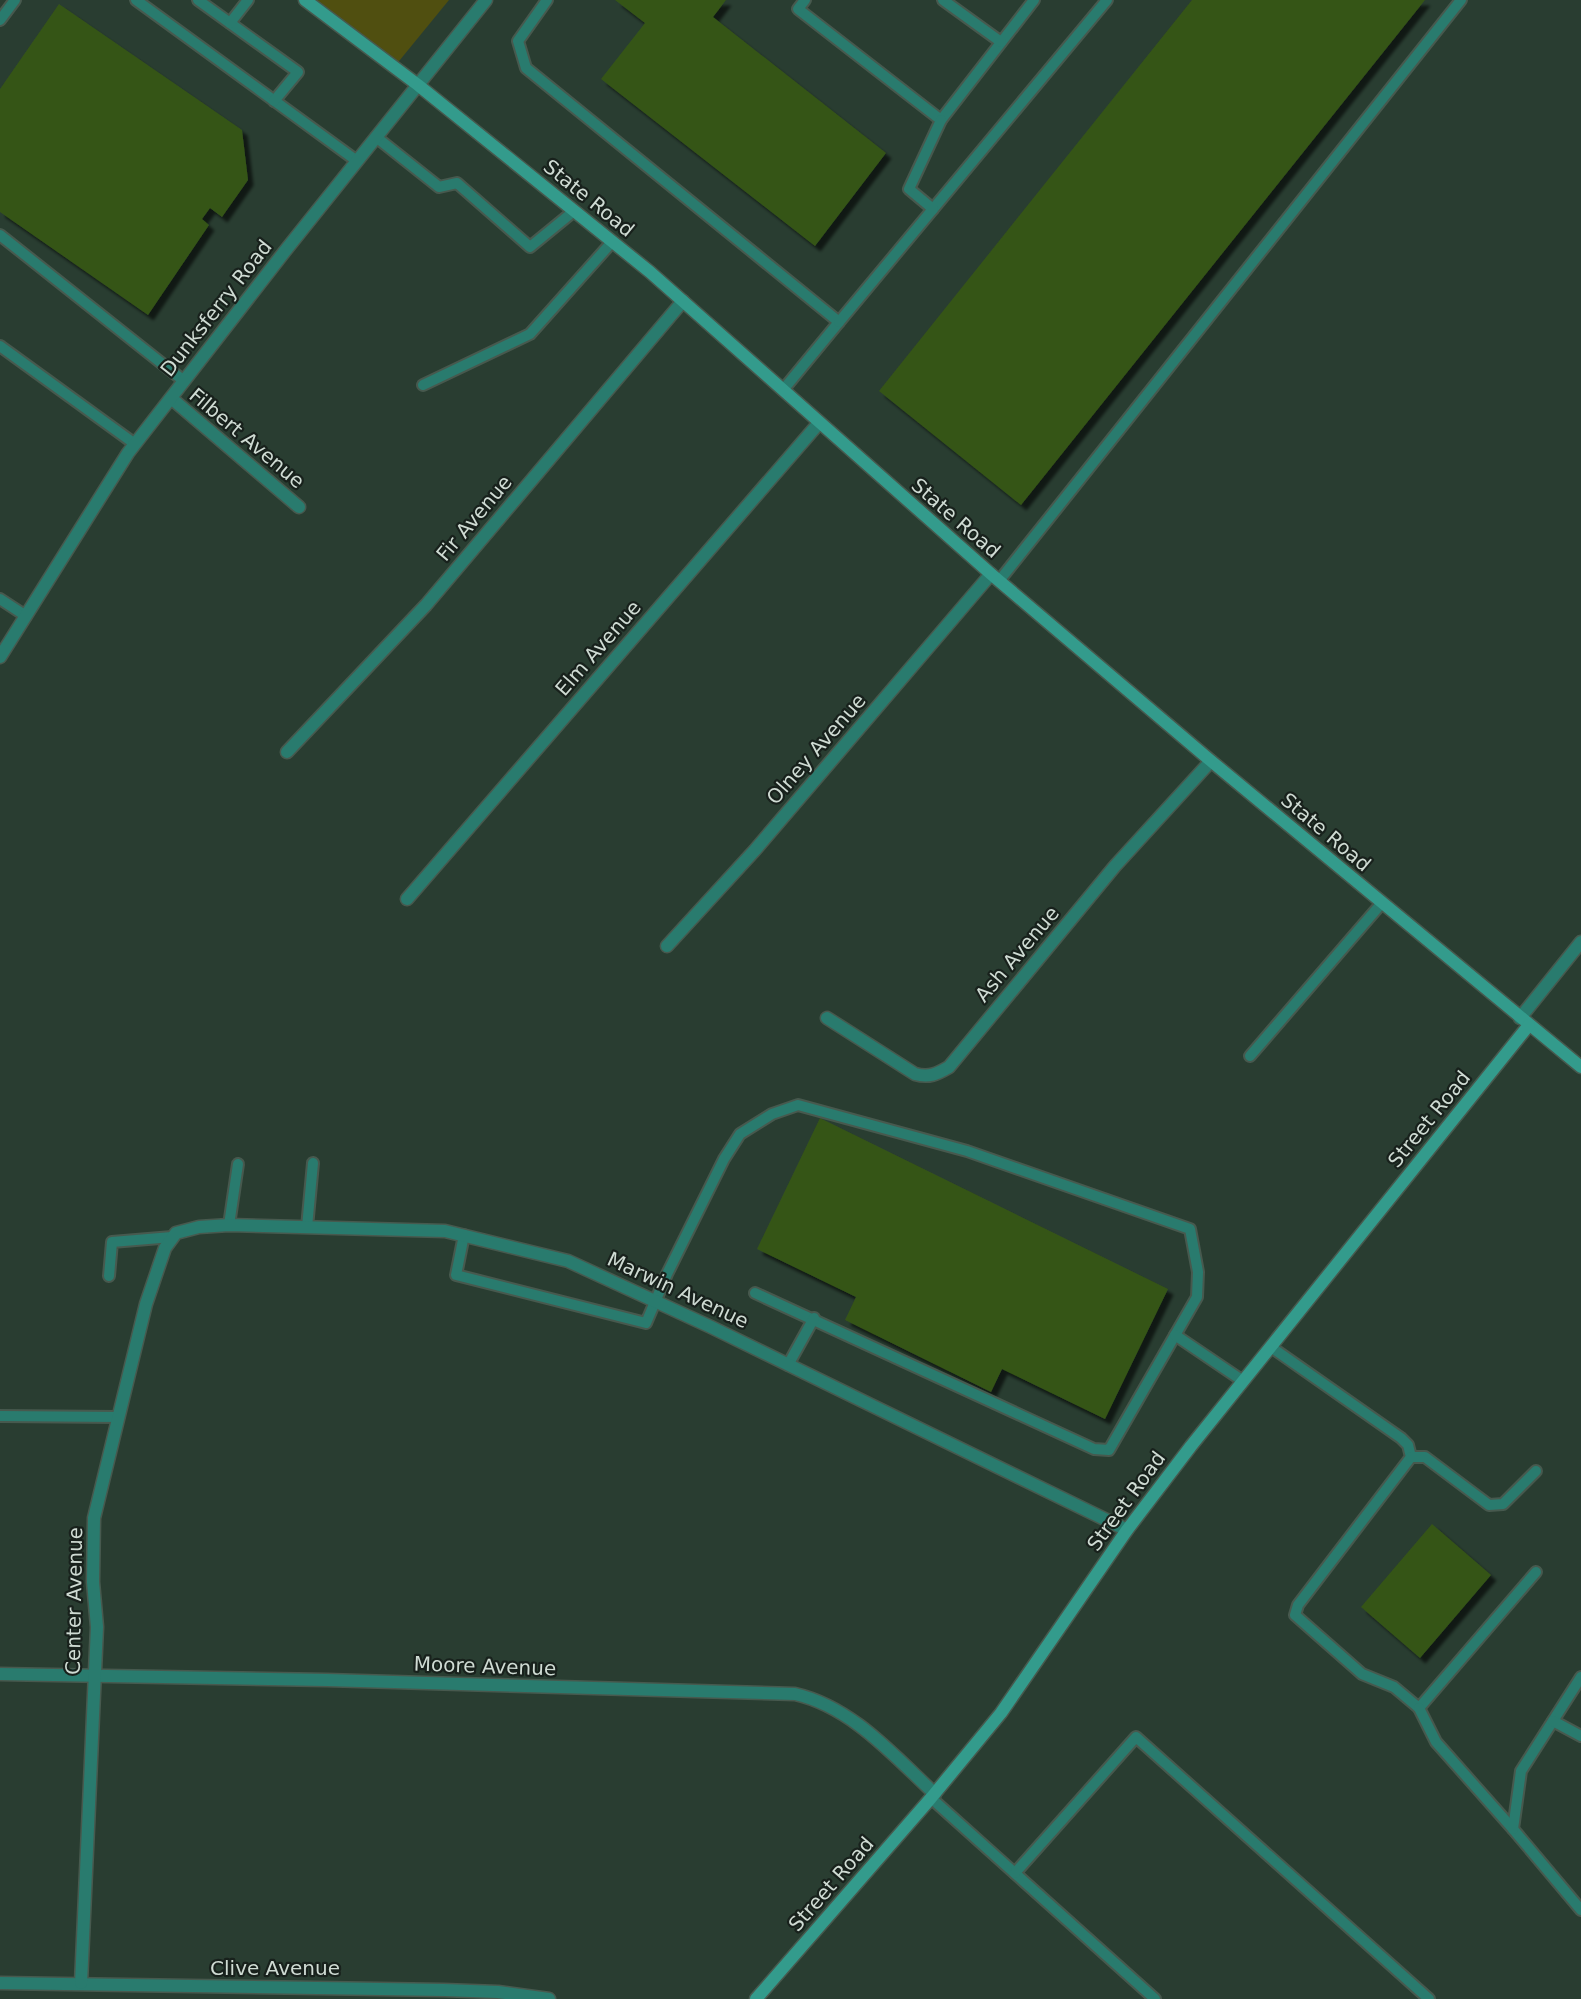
<svg xmlns="http://www.w3.org/2000/svg" width="1581" height="1999" font-family="'DejaVu Sans',sans-serif">
<defs>
<filter id="shadow"><feDropShadow dx="5.5" dy="5.5" stdDeviation="1.5" flood-color="#0009"/></filter>
</defs>
<rect width="100%" height="100%" fill="#293d31"/>
<polygon fill="#504f10" points="304,0 449,0 395,66"/>
<g fill="#355419" filter="url(#shadow)">
<polygon points="615,0 726,0 713,17 886,153 815,246 601,79 645,23"/>
<polygon points="1192,0 1425,0 1021,505 879,391"/>
<polygon points="59,4 242,130 248,180 222,217 210,208 202,219 209,225 148,315 0,212 0,89"/>
<polygon points="820,1118 1168,1289 1105,1419 1002,1369 991,1392 845,1320 856,1297 757,1249"/>
<polygon points="1432,1524 1491,1575 1420,1658 1361,1607"/>
</g>
<g fill="none" stroke-linecap="round" stroke-linejoin="round">
<defs>
<g id="service">
<polyline points="136,0 357,161"/>
<polyline points="198,0 298,72 274,101"/>
<polyline points="547,0 518,41 526,68 839,322 783,390"/>
<polyline points="805,0 798,9 941,120 1034,0"/>
<polyline points="943,0 1001,42"/>
<polyline points="0,20 15,0"/>
<polyline points="230,23 248,0"/>
<polyline points="376,137 439,187 457,183 530,247 574,211"/>
<polyline points="933,209 1107,0"/>
<polyline points="0,235 184,381"/>
<polyline points="839,322 933,209 909,189 941,120"/>
<polyline points="0,346 135,444"/>
<polyline points="423,385 530,334 612,242"/>
<polyline points="999,581 1461,0"/>
<polyline points="0,599 26,616"/>
<polyline points="1250,1056 1381,904"/>
<polyline points="229,1225 238,1164"/>
<polyline points="307,1227 313,1163"/>
<polyline points="464,1235 456,1275 646,1323 667,1274 724,1159 740,1134 772,1114 798,1105 967,1151 1190,1229 1198,1272 1197,1297 1109,1450 1094,1449 755,1293"/>
<polyline points="109,1276 112,1242 172,1237"/>
<polyline points="1175,1335 1243,1381"/>
<polyline points="1271,1347 1401,1438 1408,1445 1411,1457 1298,1605 1295,1615 1362,1674 1394,1687 1419,1708 1536,1572"/>
<polyline points="788,1365 814,1318"/>
<polyline points="0,1416 118,1417"/>
<polyline points="1411,1457 1425,1457 1489,1505 1503,1504 1536,1471"/>
<polyline points="1581,1677 1521,1771 1513,1829 1581,1910"/>
<polyline points="1419,1708 1436,1742 1513,1829"/>
<polyline points="1553,1721 1581,1736"/>
<polyline points="931,1798 1155,1999"/>
<polyline points="1015,1873 1136,1737 1429,1999"/>
</g>
<g id="minor">
<polyline points="171,398 299,507"/>
<polyline points="0,657 128,453 285,251 486,0"/>
<polyline points="287,752 426,605 683,301"/>
<polyline points="407,899 819,423"/>
<polyline points="667,946 755,850 991,574"/>
<path d="M827,1018L915,1074C929,1078 937,1074 949,1067L1115,866L1211,761"/>
<polyline points="1520,1018 1581,942"/>
<path d="M0,1674L327,1680L795,1694C852,1707 893,1755 935,1794"/>
<polyline points="0,1983 444,1990 498,1992 549,1999"/>
<polyline points="81,1983 97,1627 93,1582 94,1518 146,1304 165,1248 176,1233 199,1227 229,1225 445,1231 568,1261 711,1327 1127,1530"/>
</g>
<g id="secondary">
<polyline points="305,0 418,85 650,272 991,574 1211,761 1581,1067"/>
<polyline points="756,1999 931,1798 1001,1713 1127,1530 1191,1446 1529,1025"/>
</g>
</defs>
<use href="#service" stroke="#47594e" stroke-width="14"/>
<use href="#minor" stroke="#47594e" stroke-width="15"/>
<use href="#secondary" stroke="#47594e" stroke-width="15"/>
<use href="#service" stroke="#297b6e" stroke-width="10"/>
<use href="#minor" stroke="#297b6e" stroke-width="12"/>
<use href="#secondary" stroke="#339b8c" stroke-width="12"/>
</g>
<g text-anchor="middle" stroke-width="4.5" stroke-linejoin="round" paint-order="stroke">
<g font-size="20" fill="#cfdbd3" stroke="#18211c">
<text transform="translate(589 198) rotate(39)" y="7">State Road</text>
<text transform="translate(216 308) rotate(-52)" y="7">Dunksferry Road</text>
<text transform="translate(247 438) rotate(40)" y="7">Filbert Avenue</text>
<text transform="translate(474 518) rotate(-50)" y="7">Fir Avenue</text>
<text transform="translate(956 518) rotate(41)" y="7">State Road</text>
<text transform="translate(598 648) rotate(-49)" y="7">Elm Avenue</text>
<text transform="translate(816 749) rotate(-49)" y="7">Olney Avenue</text>
<text transform="translate(1326 832) rotate(40)" y="7">State Road</text>
<text transform="translate(1017 954) rotate(-50)" y="7">Ash Avenue</text>
<text transform="translate(1429 1119) rotate(-51)" y="7">Street Road</text>
<text transform="translate(678 1290) rotate(25)" y="7">Marwin Avenue</text>
<text transform="translate(1126 1501) rotate(-54)" y="7">Street Road</text>
<text transform="translate(74 1601) rotate(-89)" y="7">Center Avenue</text>
<text transform="translate(485 1666) rotate(2)" y="7">Moore Avenue</text>
<text transform="translate(831 1884) rotate(-49)" y="7">Street Road</text>
<text x="275" y="1975">Clive Avenue</text>
</g>
</g>
</svg>
